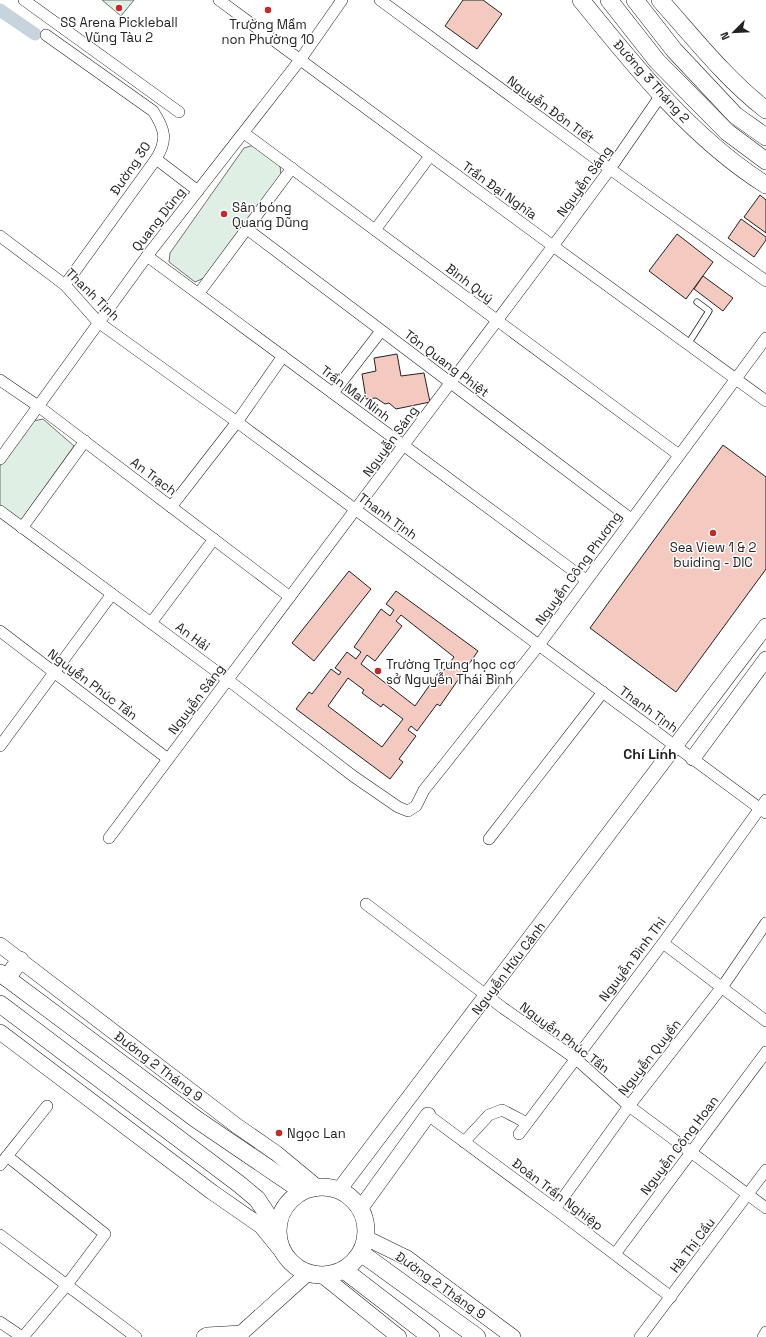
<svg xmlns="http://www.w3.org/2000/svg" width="766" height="1337" font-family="'Space Grotesk',sans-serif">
<rect width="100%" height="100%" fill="#fff"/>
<g fill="#e0efe3" stroke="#6f6f6f">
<polygon points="102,0 134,0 121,16"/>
<polygon points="254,145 280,165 281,175 204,278 195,282 169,262 170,253 244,148"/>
<polygon points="43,419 74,446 21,520 0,505 0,466 33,421"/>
</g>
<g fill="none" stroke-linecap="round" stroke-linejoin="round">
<polyline stroke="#c7d3dd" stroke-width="13" points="0,10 35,34"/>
</g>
<g fill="#f3c9c0" stroke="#222" fill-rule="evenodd">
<polygon points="463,0 483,0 502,14 477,49 445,26"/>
<polygon points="760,195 766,200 766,233 744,217"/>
<polygon points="741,219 766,237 766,240 754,257 728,238"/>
<polygon points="677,234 713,262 686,299 649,271"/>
<polygon points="703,276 733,298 723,311 694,289"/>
<polygon points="397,354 401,376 424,373 430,402 396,409 389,403 385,404 376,398 366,399 362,374 376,371 374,358"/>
<polygon points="723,445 766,477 766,569 676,692 590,628"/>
<polygon points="349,571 371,589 314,661 292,643"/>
<path d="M396,591L478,651L440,706L437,704L417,731L411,726L408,730L416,736L399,759L403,762L390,779L296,709L309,692L312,694L331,669L339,675L341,672L335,668L347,652L356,659L361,652L354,647L381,609L390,616L394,610L386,604ZM401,615L454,657L444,670L441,669L415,706L361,664L367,655L375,661L402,626L396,621ZM348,678L364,690L362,693L381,707L383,704L403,719L382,747L328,706Z"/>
</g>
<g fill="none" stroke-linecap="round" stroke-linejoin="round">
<defs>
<polyline id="lane" points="688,344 709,311 697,302"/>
<g id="street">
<polyline points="24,0 179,112"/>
<polyline points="219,0 553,246 766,401"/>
<polyline points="380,0 610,169 766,281"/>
<path d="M46,35L153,111C165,129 168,140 156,159L65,285"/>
<polyline points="244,133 679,455"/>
<polyline points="156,159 198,191"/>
<polyline points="247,229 631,519"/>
<polyline points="375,230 430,156"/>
<polyline points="0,236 65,285 98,322 237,422 766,813"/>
<polyline points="147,256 586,580"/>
<polyline points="199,293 292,168"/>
<polyline points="0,380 38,406 290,597"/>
<polyline points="333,393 381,331"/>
<polyline points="0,459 147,256 300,60 342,0"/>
<polyline points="171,507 237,422 283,356"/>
<polyline points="0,511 228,680 353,776 398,807 408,811 416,806 424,790 444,765 539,645 766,338"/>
<polyline points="22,528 85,441"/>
<polyline points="151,623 214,539"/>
<polyline points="0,631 168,759"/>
<polyline points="0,746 112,594"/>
<polyline points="109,838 553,246 610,169 661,95"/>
<polyline points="489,839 603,692"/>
<polyline points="366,904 503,1008 576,1059 629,1106 766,1208"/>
<polyline points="663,943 766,1021"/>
<polyline points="428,1115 555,1209 671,1297"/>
<polyline points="519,1134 663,943 766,800"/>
<polyline points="464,1142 489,1115 502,1110 527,1123"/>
<polyline points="7,1156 105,1234 66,1286 23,1337"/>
<polyline points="0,1165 47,1106"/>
<polyline points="555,1209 629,1106 725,983 766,923"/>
<polyline points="0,1235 136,1337"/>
<polyline points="615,1254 766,1052"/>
<polyline points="0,1322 22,1337"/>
<polyline points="640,1337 766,1170"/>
<polyline points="763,1337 766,1332"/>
</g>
<g id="secondary">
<polyline points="693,758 766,659"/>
<polyline points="0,945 237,1126 276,1153 317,1187"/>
<polyline points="0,1032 212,1192 261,1226 283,1253"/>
<polyline points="339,1190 766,626"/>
<polyline points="360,1209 428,1115"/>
<polyline points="366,1238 407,1258 513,1337"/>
<polyline points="323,1276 399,1337"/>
<polyline points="204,1337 207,1335 242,1333"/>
<polyline points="237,1337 308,1273"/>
</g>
<g id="primary">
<path d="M581,0C635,67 693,139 766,185"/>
<polyline points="609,0 657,61 727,132 766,161"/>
<polyline points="635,0 674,50 735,115 766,137"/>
<path d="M660,0C694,38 726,79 766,110"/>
<polyline points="0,973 196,1119 302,1191"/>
<polyline points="7,978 20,960"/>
<polyline points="0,1004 239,1184 257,1199 277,1229"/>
<circle cx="322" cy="1231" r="44"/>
<polyline points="361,1253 477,1337"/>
<polyline points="344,1270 431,1337"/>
</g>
</defs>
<use href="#lane" stroke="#222" stroke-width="7"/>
<use href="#street" stroke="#222" stroke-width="12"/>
<use href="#secondary" stroke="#222" stroke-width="16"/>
<use href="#primary" stroke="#222" stroke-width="18"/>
<use href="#lane" stroke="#fff" stroke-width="5.5"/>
<use href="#street" stroke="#fff" stroke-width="11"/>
<use href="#secondary" stroke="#fff" stroke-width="15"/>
<use href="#primary" stroke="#fff" stroke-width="17"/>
</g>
<g fill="#c62828" stroke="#fff" stroke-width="1.5">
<circle cx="119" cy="8" r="4"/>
<circle cx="268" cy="10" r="4"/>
<circle cx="224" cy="214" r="4"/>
<circle cx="713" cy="533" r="4"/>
<circle cx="378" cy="671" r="4"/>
<circle cx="279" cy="1133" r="4"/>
</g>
<g text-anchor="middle" stroke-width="3" stroke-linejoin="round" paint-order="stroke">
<g font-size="13" fill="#222" stroke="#fff">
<text x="119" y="27">SS Arena Pickleball<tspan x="119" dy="15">Vũng Tàu 2</tspan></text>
<text x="268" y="29">Trường Mầm<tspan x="268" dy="15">non Phường 10</tspan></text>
<text x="232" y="212" text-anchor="start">Sân bóng<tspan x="232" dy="15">Quang Dũng</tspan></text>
<text x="713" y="552">Sea View 1 &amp; 2<tspan x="713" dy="15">buiding - DIC</tspan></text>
<text x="386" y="669" text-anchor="start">Trường Trung học cơ<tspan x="386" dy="15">sở Nguyễn Thái Bình</tspan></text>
<text x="287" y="1138" text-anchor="start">Ngọc Lan</text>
</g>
<g font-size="13" fill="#222" stroke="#fff">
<text transform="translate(652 81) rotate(48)" y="5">Đường 3 Tháng 2</text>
<text transform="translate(551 109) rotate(36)" y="5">Nguyễn Đôn Tiết</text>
<text transform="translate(130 168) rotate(-56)" y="5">Đường 30</text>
<text transform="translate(584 181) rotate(-54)" y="5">Nguyễn Sáng</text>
<text transform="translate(500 190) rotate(36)" y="5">Trần Đại Nghĩa</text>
<text transform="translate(158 219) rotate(-52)" y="5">Quang Dũng</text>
<text transform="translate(470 283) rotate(37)" y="5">Bình Quý</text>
<text transform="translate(93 294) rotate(44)" y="5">Thanh Tịnh</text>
<text transform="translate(447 363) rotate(37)" y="5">Tôn Quang Phiệt</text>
<text transform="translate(356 393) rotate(37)" y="5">Trần Mai Ninh</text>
<text transform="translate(390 441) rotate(-54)" y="5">Nguyễn Sáng</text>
<text transform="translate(154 476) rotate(37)" y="5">An Trạch</text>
<text transform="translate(388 516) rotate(36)" y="5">Thanh Tịnh</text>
<text transform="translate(578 568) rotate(-54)" y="5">Nguyễn Công Phương</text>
<text transform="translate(193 636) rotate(36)" y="5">An Hải</text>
<text transform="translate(93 684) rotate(37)" y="5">Nguyễn Phúc Tần</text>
<text transform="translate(196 699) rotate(-53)" y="5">Nguyễn Sáng</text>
<text transform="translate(649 709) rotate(36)" y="5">Thanh Tịnh</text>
<text transform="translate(632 959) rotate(-53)" y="5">Nguyễn Đình Thi</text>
<text transform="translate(508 968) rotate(-53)" y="5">Nguyễn Hữu Cảnh</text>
<text transform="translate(565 1037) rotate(37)" y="5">Nguyễn Phúc Tần</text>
<text transform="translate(649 1057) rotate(-52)" y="5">Nguyễn Quyền</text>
<text transform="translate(159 1066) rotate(37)" y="5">Đường 2 Tháng 9</text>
<text transform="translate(679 1145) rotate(-53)" y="5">Nguyễn Công Hoan</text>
<text transform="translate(558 1194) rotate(37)" y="5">Đoàn Trần Nghiệp</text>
<text transform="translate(692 1245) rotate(-53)" y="5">Hà Thị Cầu</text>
<text transform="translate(441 1285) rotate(35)" y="5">Đường 2 Tháng 9</text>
</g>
<g font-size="14" font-weight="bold" fill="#222" stroke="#fff">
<text x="650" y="759">Chí Linh</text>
</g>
</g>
<g transform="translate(734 32) rotate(246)" stroke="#ffffff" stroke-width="3" paint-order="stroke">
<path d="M0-3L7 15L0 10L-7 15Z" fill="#222222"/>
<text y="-6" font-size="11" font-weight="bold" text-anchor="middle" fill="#222222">N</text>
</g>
</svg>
